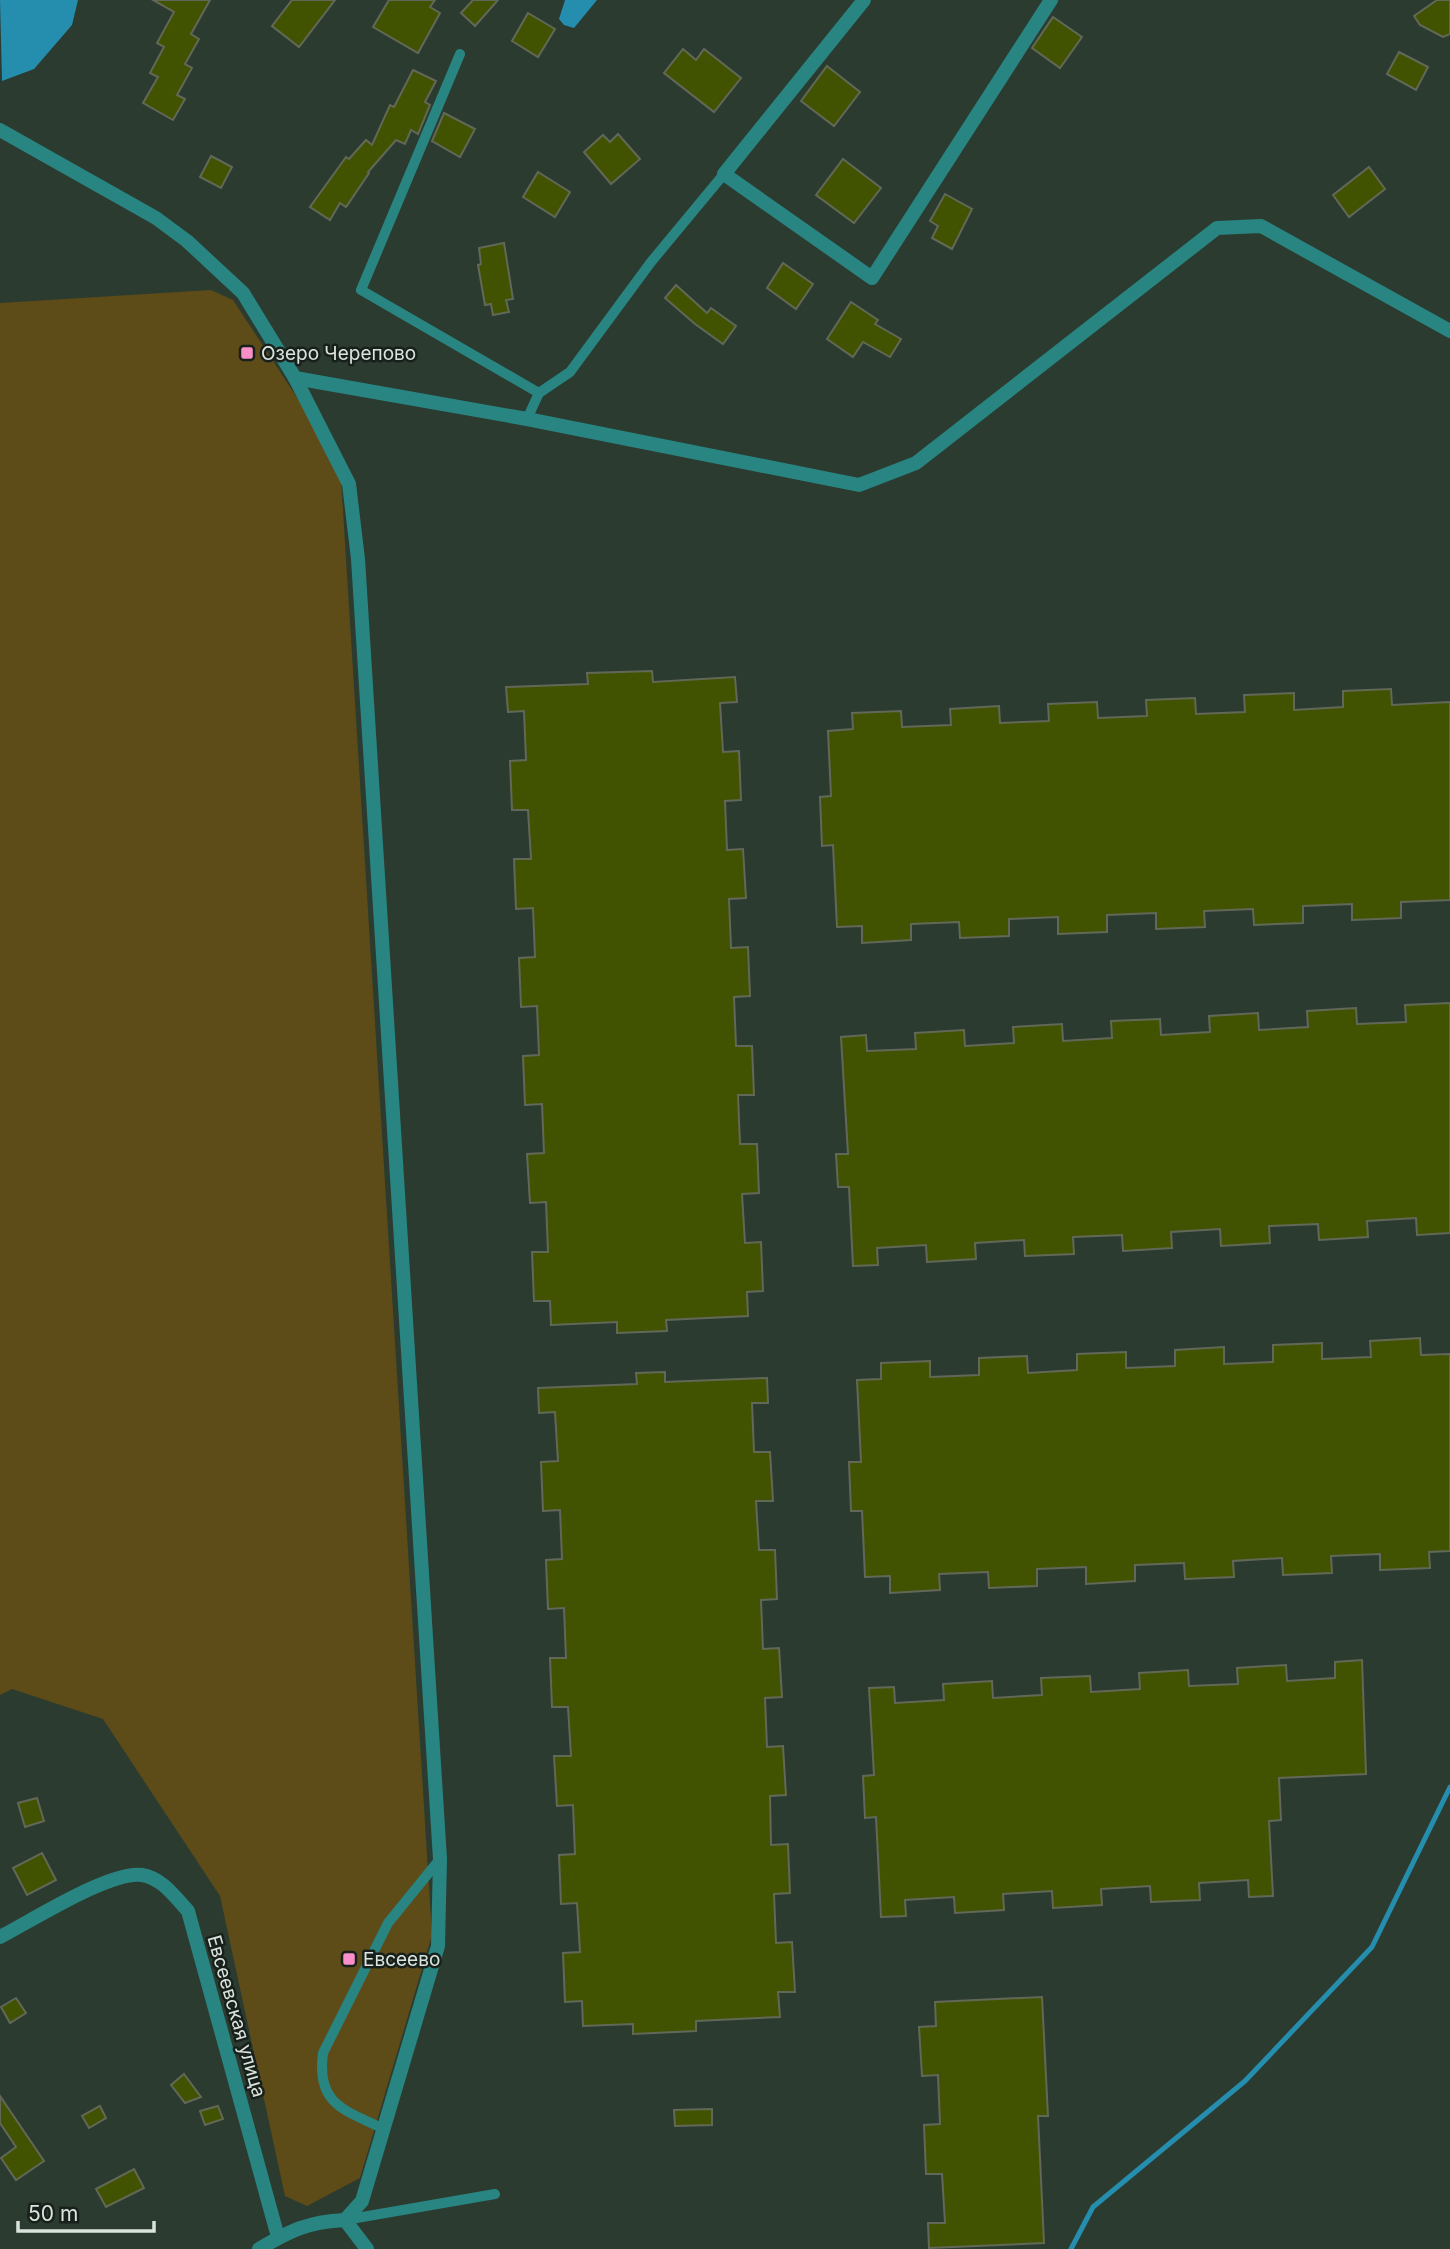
<svg xmlns="http://www.w3.org/2000/svg" width="1450" height="2249" font-family="Inter,sans-serif">
<rect width="100%" height="100%" fill="#2b3b30"/>
<polygon fill="#5d4b18" points="211,290 233,300 340,463 432,1935 360,2178 307,2206 285,2196 220,1896 103,1719 12,1689 0,1695 0,303"/>
<g fill="#258eae">
<polygon points="0,0 78,0 72,25 34,69 2,81"/>
<polygon points="565,0 597,0 574,28 564,25 559,19"/>
</g>
<g fill="none" stroke-linecap="round" stroke-linejoin="round">
<polyline stroke="#258eae" stroke-width="5" points="1071,2249 1093,2207 1245,2081 1372,1947 1450,1787"/>
</g>
<g fill="#415300" stroke="#626857" stroke-width="2">
<polygon points="153,0 210,0 191,34 199,39 185,64 192,68 177,95 185,99 173,120 143,103 158,77 150,73 164,47 157,43 174,12"/>
<polygon points="292,0 335,0 299,47 272,26"/>
<polygon points="389,0 435,0 430,7 440,13 418,53 373,27"/>
<polygon points="473,0 498,0 475,26 461,13"/>
<polygon points="1437,0 1450,0 1450,34 1443,37 1420,25 1414,16"/>
<polygon points="528,13 555,29 538,57 512,41"/>
<polygon points="1053,17 1082,37 1060,68 1032,48"/>
<polygon points="683,49 696,60 704,49 741,78 714,112 664,73"/>
<polygon points="1399,52 1428,67 1416,90 1387,74"/>
<polygon points="827,66 860,92 834,126 801,101"/>
<polygon points="413,70 436,81 425,102 430,105 418,134 411,130 405,144 396,140 368,172 369,173 346,207 340,203 330,220 310,207 346,157 349,159 366,140 372,145 390,105 394,107"/>
<polygon points="444,113 475,129 460,157 432,141"/>
<polygon points="618,134 640,159 611,184 584,152 603,135 610,142"/>
<polygon points="211,156 232,167 221,188 200,177"/>
<polygon points="843,159 881,188 854,223 816,195"/>
<polygon points="1369,167 1385,189 1349,217 1333,195"/>
<polygon points="538,172 570,192 555,217 523,197"/>
<polygon points="945,194 972,209 952,249 932,238 938,226 930,221"/>
<polygon points="504,243 513,299 506,300 509,312 493,315 491,304 485,305 478,265 481,264 479,248"/>
<polygon points="783,263 813,284 796,309 767,288"/>
<polygon points="676,285 707,313 711,308 736,326 723,344 695,324 665,298"/>
<polygon points="851,302 878,320 875,324 901,339 890,357 863,342 853,357 827,339"/>
<polygon points="652,671 653,682 735,677 737,702 720,703 723,752 739,751 741,800 725,801 727,850 743,849 746,898 729,899 731,948 748,947 750,996 734,997 736,1046 752,1046 754,1095 738,1095 740,1144 757,1144 759,1193 742,1194 745,1243 761,1242 763,1291 747,1292 748,1316 666,1320 667,1331 617,1333 617,1322 551,1325 550,1301 534,1301 532,1252 548,1252 546,1202 530,1203 527,1154 544,1153 542,1104 525,1105 523,1056 539,1055 537,1006 521,1007 519,958 535,957 533,908 516,909 514,859 531,859 528,810 512,810 510,761 526,760 524,711 508,712 506,687 588,684 587,673"/>
<polygon points="1391,689 1392,705 1450,702 1450,900 1401,902 1401,918 1352,920 1352,904 1303,906 1303,923 1254,925 1253,909 1204,911 1205,927 1156,929 1156,913 1107,915 1107,932 1058,934 1058,917 1009,919 1009,936 960,938 959,922 911,924 911,940 862,943 862,926 837,927 833,845 822,846 820,797 831,796 828,731 853,729 852,713 901,711 902,727 951,725 950,709 999,706 1000,723 1049,721 1048,704 1097,702 1098,718 1147,716 1146,700 1195,698 1196,714 1245,712 1244,695 1294,693 1294,710 1343,707 1343,691"/>
<polygon points="1450,1003 1450,1233 1417,1235 1416,1218 1367,1221 1368,1237 1319,1240 1318,1224 1269,1226 1270,1243 1221,1246 1220,1229 1171,1232 1172,1248 1123,1251 1122,1235 1073,1237 1074,1254 1025,1256 1024,1240 975,1243 976,1259 927,1262 926,1245 877,1248 878,1265 853,1266 849,1187 838,1187 836,1154 848,1154 841,1037 866,1035 867,1051 916,1049 915,1033 964,1030 965,1046 1014,1043 1013,1027 1062,1024 1063,1041 1112,1038 1111,1021 1160,1019 1161,1035 1210,1032 1209,1016 1258,1013 1259,1030 1308,1027 1307,1011 1356,1008 1357,1024 1406,1022 1405,1005"/>
<polygon points="1420,1338 1421,1355 1450,1354 1450,1551 1429,1552 1430,1568 1380,1570 1380,1554 1331,1556 1332,1573 1283,1575 1282,1558 1233,1561 1234,1577 1185,1579 1184,1563 1135,1565 1135,1581 1086,1584 1086,1567 1037,1569 1037,1586 989,1588 988,1572 939,1574 940,1590 890,1593 890,1576 865,1577 862,1511 851,1511 849,1462 861,1462 857,1380 881,1379 881,1363 930,1361 930,1377 979,1375 979,1358 1027,1356 1028,1373 1077,1370 1077,1354 1126,1352 1126,1368 1175,1366 1175,1350 1224,1347 1224,1364 1273,1362 1273,1345 1322,1343 1322,1359 1371,1357 1370,1341"/>
<polygon points="665,1372 665,1382 767,1378 768,1403 752,1403 754,1452 770,1452 773,1501 756,1501 759,1550 775,1550 777,1599 761,1600 763,1649 779,1648 782,1697 765,1698 767,1747 783,1746 786,1795 770,1796 771,1845 788,1844 790,1893 774,1894 776,1943 792,1942 795,1992 778,1992 780,2017 696,2021 696,2031 633,2034 633,2024 583,2026 582,2001 565,2002 563,1953 580,1952 577,1903 561,1904 559,1855 575,1854 573,1805 557,1806 554,1756 571,1756 568,1707 552,1707 550,1658 566,1658 564,1608 548,1609 546,1560 562,1559 560,1510 543,1511 541,1462 558,1461 555,1412 539,1413 538,1388 637,1384 636,1373"/>
<polygon points="1362,1660 1366,1774 1279,1778 1281,1820 1269,1821 1273,1896 1249,1897 1248,1880 1199,1883 1200,1900 1151,1902 1150,1886 1101,1889 1102,1905 1053,1908 1052,1891 1003,1894 1004,1910 955,1913 954,1897 905,1900 906,1916 881,1917 876,1817 865,1818 863,1776 874,1775 869,1688 894,1687 895,1703 944,1700 943,1684 992,1681 993,1698 1042,1695 1041,1678 1090,1676 1091,1692 1140,1689 1139,1673 1188,1670 1189,1686 1238,1684 1237,1668 1286,1665 1287,1681 1335,1678 1335,1662"/>
<polygon points="37,1798 44,1821 25,1827 18,1803"/>
<polygon points="42,1853 56,1880 27,1895 13,1868"/>
<polygon points="1042,1997 1048,2116 1038,2116 1044,2243 929,2248 928,2223 945,2223 942,2174 926,2174 924,2125 940,2124 938,2075 922,2076 919,2027 936,2026 935,2002"/>
<polygon points="16,1998 26,2013 10,2023 1,2007"/>
<polygon points="184,2074 201,2097 185,2103 171,2085"/>
<polygon points="0,2096 44,2161 16,2180 1,2158 16,2147 0,2123"/>
<polygon points="100,2106 106,2118 89,2128 82,2116"/>
<polygon points="218,2106 223,2119 205,2125 200,2111"/>
<polygon points="712,2109 712,2125 675,2126 674,2110"/>
<polygon points="134,2169 144,2188 106,2207 96,2189"/>
</g>
<g fill="none" stroke-linecap="round" stroke-linejoin="round">
<g stroke="#298581" stroke-width="10">
<polyline points="460,54 361,290 539,393 570,372 651,262 724,174"/>
<polyline points="527,419 539,393"/>
<path d="M384,2129C345,2110 316,2105 323,2053L388,1923L440,1859"/>
<polyline points="345,2220 495,2194"/>
</g>
<g stroke="#298581" stroke-width="14">
<polyline points="864,0 724,174 872,278 1051,0"/>
<polyline points="0,130 156,218 187,241 243,293 295,378 349,484 358,559 440,1859 438,1946 362,2201 345,2220"/>
<polyline points="295,378 527,419 859,485 916,463 1217,228 1261,226 1450,331"/>
<path d="M0,1937C31,1921 111,1870 142,1875C162,1878 175,1897 188,1911L278,2237"/>
<polyline points="345,2220 367,2249"/>
<path d="M259,2249C291,2230 308,2222 345,2220"/>
</g>
</g>
<g fill="#f98fc9" stroke="#18201b" stroke-width="2.5">
<rect x="240" y="346" width="14" height="14" rx="3.5"/>
<rect x="342" y="1952" width="14" height="14" rx="3.5"/>
</g>
<g text-anchor="middle" stroke-width="5" stroke-linejoin="round" paint-order="stroke">
<g font-size="19" fill="#dae4dd" stroke="#18201b" text-anchor="start">
<text x="261" y="360">Озеро Черепово</text>
<text x="363" y="1966">Евсеево</text>
</g>
<g font-size="19" fill="#dae4dd" stroke="#18201b">
<text transform="translate(237 2016) rotate(74)" y="7">Евсеевская улица</text>
</g>
</g>
<path d="M18 2221v10h136v-10" fill="none" stroke="#dae4dd" stroke-width="3.5"/>
<text x="28" y="2221" font-size="21" fill="#dae4dd" stroke="#18201b" stroke-width="5" paint-order="stroke">50 m</text>
</svg>
